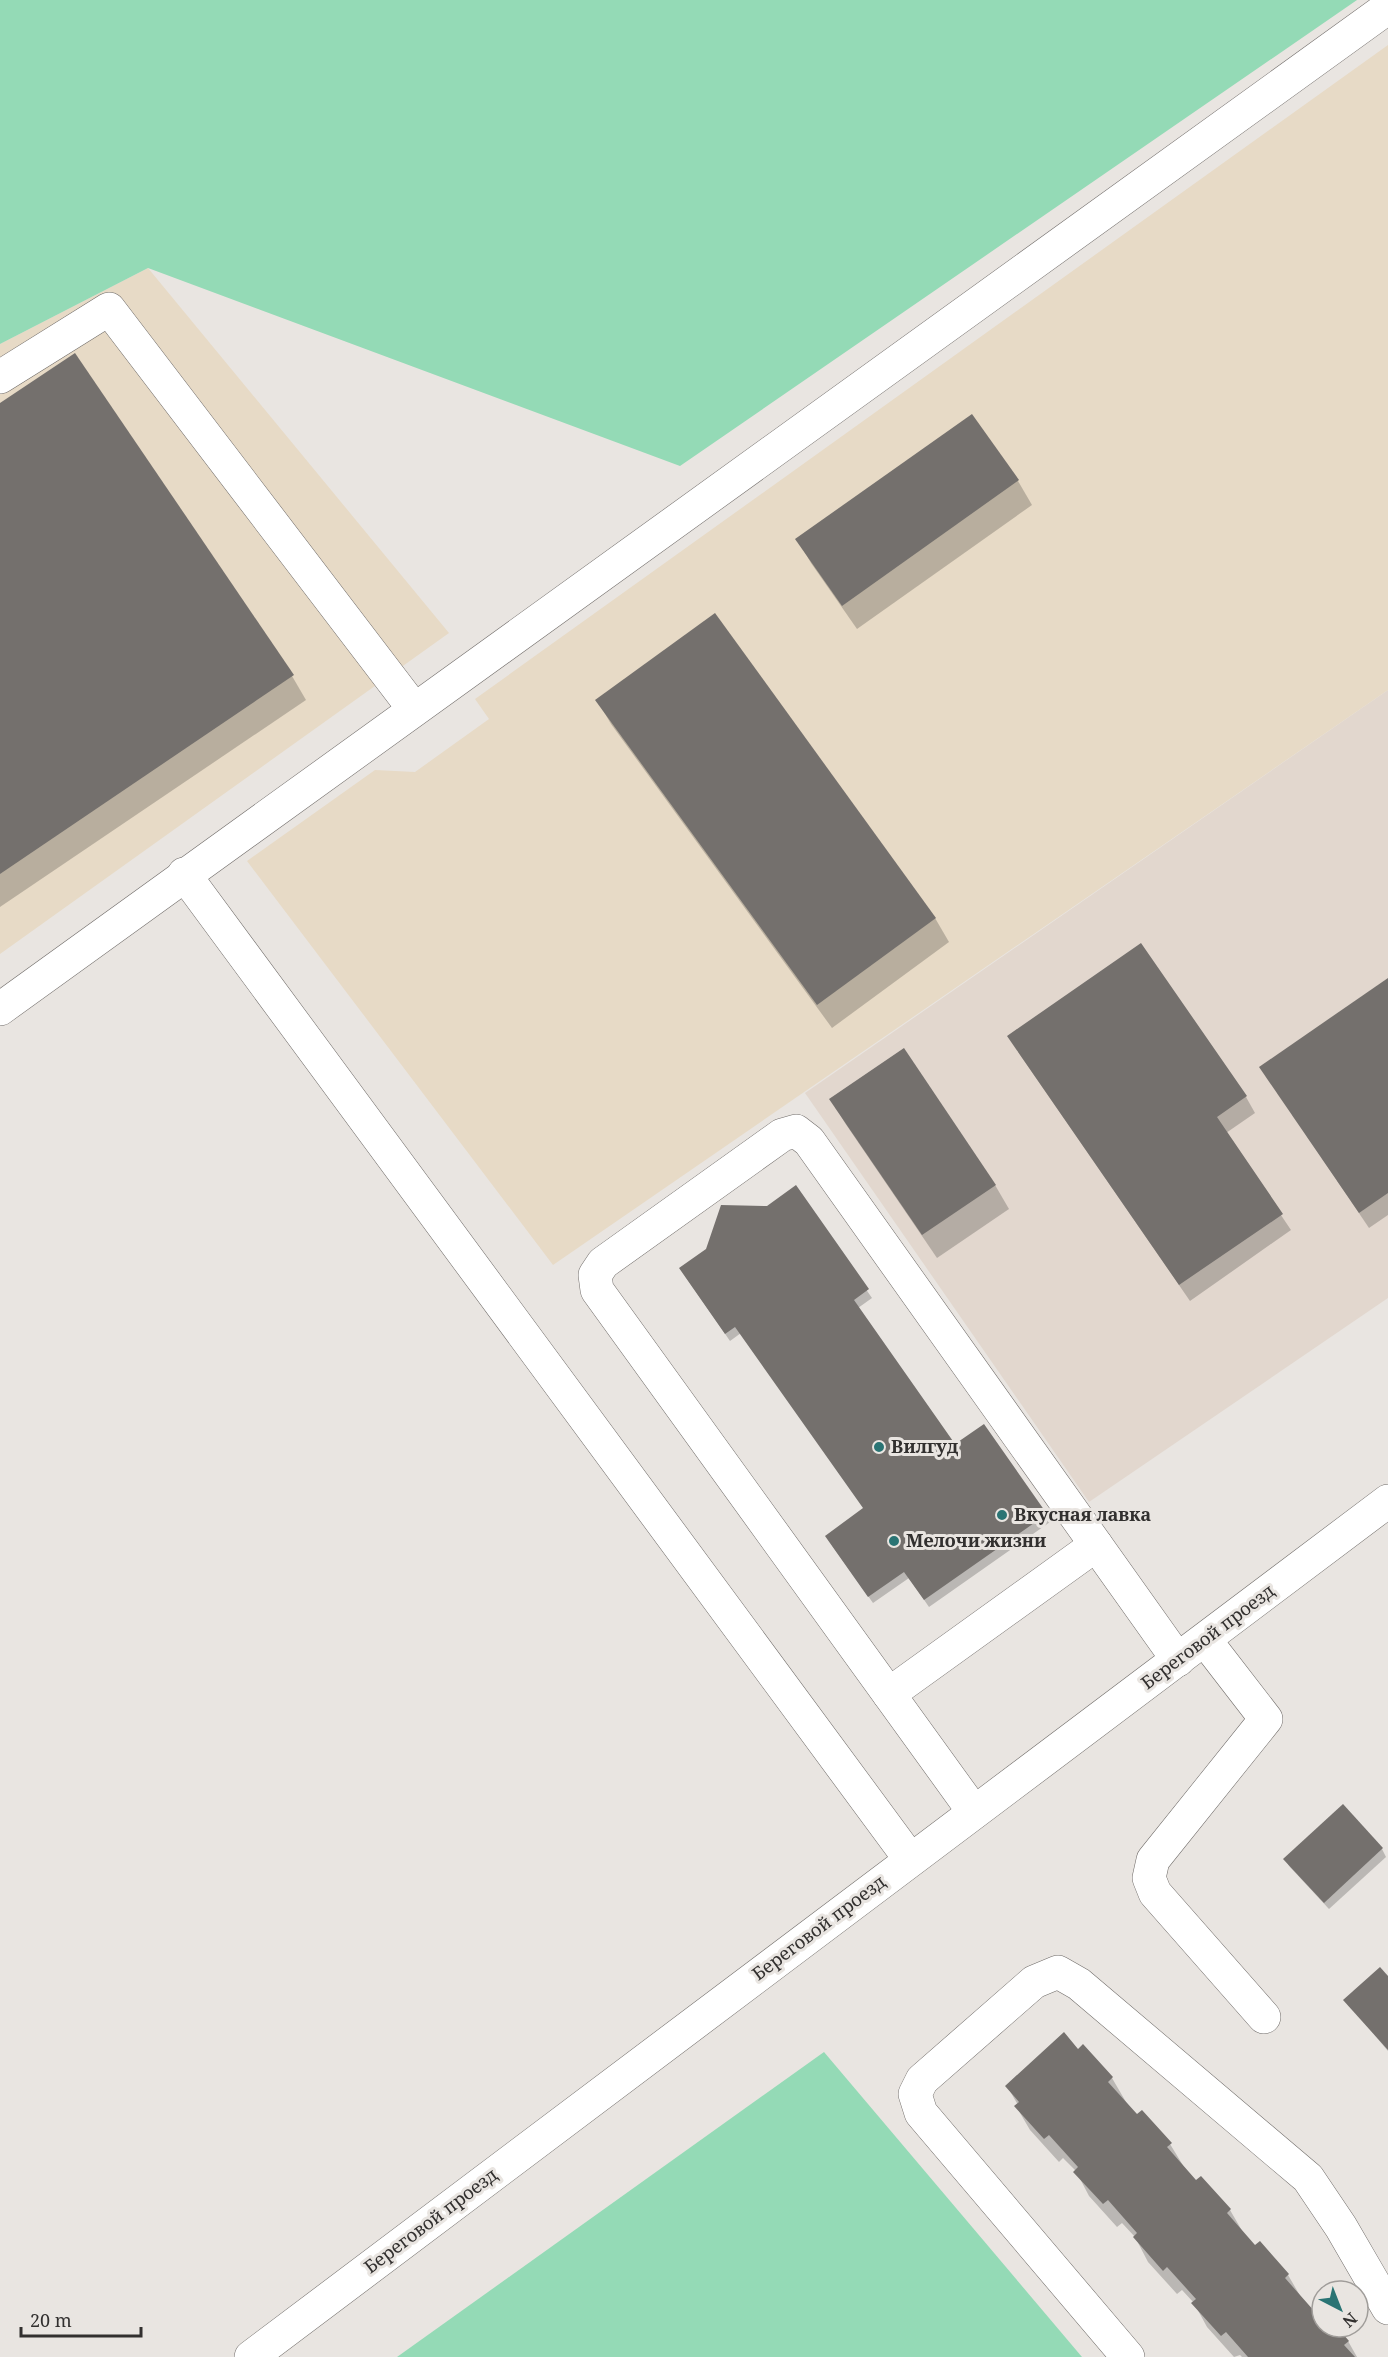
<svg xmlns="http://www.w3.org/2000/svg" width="1388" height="2357" font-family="'Noto Serif',serif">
<rect width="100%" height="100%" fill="#e9e5e1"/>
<polygon fill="#e2d7ce" points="1388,690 1388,1298 1089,1502 805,1093"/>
<g fill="#e7dac6">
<polygon points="1388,45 1388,690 553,1265 247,861 375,770 415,772 489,719 475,699"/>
<polygon points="148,268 449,633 0,954 0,344"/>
</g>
<g fill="#94dab6">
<polygon points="0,0 1357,0 680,466 148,268 0,344"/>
<polygon points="824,2052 1082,2357 397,2357"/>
</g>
<g fill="#0003">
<polygon points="0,405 292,676 306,700 0,907"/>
<polygon points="972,416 1018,481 1032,505 857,629 811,563 797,539"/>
<polygon points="597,700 935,918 949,942 832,1028 611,724"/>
<polygon points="1388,980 1388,1215 1369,1228 1261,1068"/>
<polygon points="1018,1052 1246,1097 1255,1113 1226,1133 1291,1230 1190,1301"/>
<polygon points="831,1099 995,1185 1009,1209 937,1258 845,1123"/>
<polygon points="795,1187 872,1298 858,1308 955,1446 1046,1515 1050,1522 929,1607 909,1578 873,1603 831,1544 865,1509 741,1333 730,1341 685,1276 767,1207"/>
<polygon points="1342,1806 1382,1849 1386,1857 1329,1909 1290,1867 1285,1860"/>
<polygon points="1388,1978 1388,2051 1345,2000"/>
<polygon points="1078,2051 1112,2078 1126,2102 1137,2116 1170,2144 1184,2167 1196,2182 1230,2210 1244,2234 1255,2247 1260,2243 1288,2275 1302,2299 1315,2314 1322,2313 1322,2327 1335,2327 1348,2341 1357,2357 1242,2357 1240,2355 1234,2357 1207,2327 1194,2303 1182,2290 1177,2294 1148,2262 1135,2237 1122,2223 1117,2227 1089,2196 1076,2171 1063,2158 1059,2162 1030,2130 1016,2106 1018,2105 1007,2086"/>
</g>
<g fill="#74706d">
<polygon points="75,353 294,675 0,874 0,403"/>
<polygon points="972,414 1019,480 842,606 795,539"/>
<polygon points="715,613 936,918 817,1005 595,700"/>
<polygon points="1141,943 1247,1096 1217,1117 1283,1214 1179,1285 1007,1036"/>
<polygon points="1388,978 1388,1193 1359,1213 1259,1067"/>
<polygon points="904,1048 996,1185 922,1235 829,1099"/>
<polygon points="796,1185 869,1289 854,1300 955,1444 984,1424 1047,1514 924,1600 904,1572 868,1597 825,1536 863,1508 735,1327 725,1334 679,1268 706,1249 721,1205 767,1206"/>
<polygon points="1343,1804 1383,1848 1324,1903 1283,1859"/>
<polygon points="1380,1967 1388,1976 1388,2050 1343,2000"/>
<polygon points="1064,2032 1078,2049 1083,2044 1113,2077 1108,2082 1137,2114 1142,2110 1172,2143 1167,2147 1196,2180 1201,2176 1231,2209 1227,2213 1255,2245 1260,2241 1289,2274 1285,2278 1315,2312 1320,2308 1322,2310 1322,2327 1337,2327 1349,2341 1344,2345 1355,2357 1248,2357 1226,2332 1221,2336 1191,2303 1196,2299 1167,2267 1163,2271 1133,2237 1137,2233 1108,2200 1103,2204 1073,2172 1078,2167 1049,2135 1044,2139 1014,2106 1019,2102 1005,2086"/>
</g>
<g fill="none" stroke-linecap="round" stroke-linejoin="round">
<defs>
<g id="minor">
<polyline points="0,377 109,309 414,709"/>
<polyline points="184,874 910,1859"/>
<polyline points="0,1009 1383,11"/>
<polyline points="1205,1640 1266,1719 1153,1860 1149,1878 1155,1893 1264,2017"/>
<polyline points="889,1694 1096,1545"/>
<polyline points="974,1812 597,1290 595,1275 603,1263 782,1135 796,1131 809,1141 1178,1660"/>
<polyline points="251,2357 1388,1501"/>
<polyline points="1128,2357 921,2113 915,2094 922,2080 1034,1982 1058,1972 1079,1984 1308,2178 1341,2227 1388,2308"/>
</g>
</defs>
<use href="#minor" stroke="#706c69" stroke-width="34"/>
<use href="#minor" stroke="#fff" stroke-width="33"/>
</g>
<g fill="#2a7474" stroke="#e9e5e1" stroke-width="2">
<circle cx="879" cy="1447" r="6"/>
<circle cx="1002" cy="1515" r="6"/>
<circle cx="894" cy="1541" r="6"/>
</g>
<g text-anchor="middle" stroke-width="6" stroke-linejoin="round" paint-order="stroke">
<g font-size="18" font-weight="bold" fill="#32302f" stroke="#e9e5e1" text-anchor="start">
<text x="891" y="1453">Вилгуд</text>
<text x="1014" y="1521">Вкусная лавка</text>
<text x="906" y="1547">Мелочи жизни</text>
</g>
<g font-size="18" fill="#32302f" stroke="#e9e5e1">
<text transform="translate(1208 1637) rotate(-37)" y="6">Береговой проезд</text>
<text transform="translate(819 1928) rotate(-37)" y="6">Береговой проезд</text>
<text transform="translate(431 2221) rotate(-37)" y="6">Береговой проезд</text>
</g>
</g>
<g transform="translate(1340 2309) rotate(138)"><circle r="28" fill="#e9e5e1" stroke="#a09d9a" stroke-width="1.5"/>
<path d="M0-4.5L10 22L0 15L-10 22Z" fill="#2a7474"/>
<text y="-9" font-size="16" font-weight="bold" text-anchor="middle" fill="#32302f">N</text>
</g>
<path d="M21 2327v9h120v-9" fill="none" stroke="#32302f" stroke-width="3"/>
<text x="30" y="2327" font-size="18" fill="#32302f" stroke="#e9e5e1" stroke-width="4.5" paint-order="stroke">20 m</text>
</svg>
